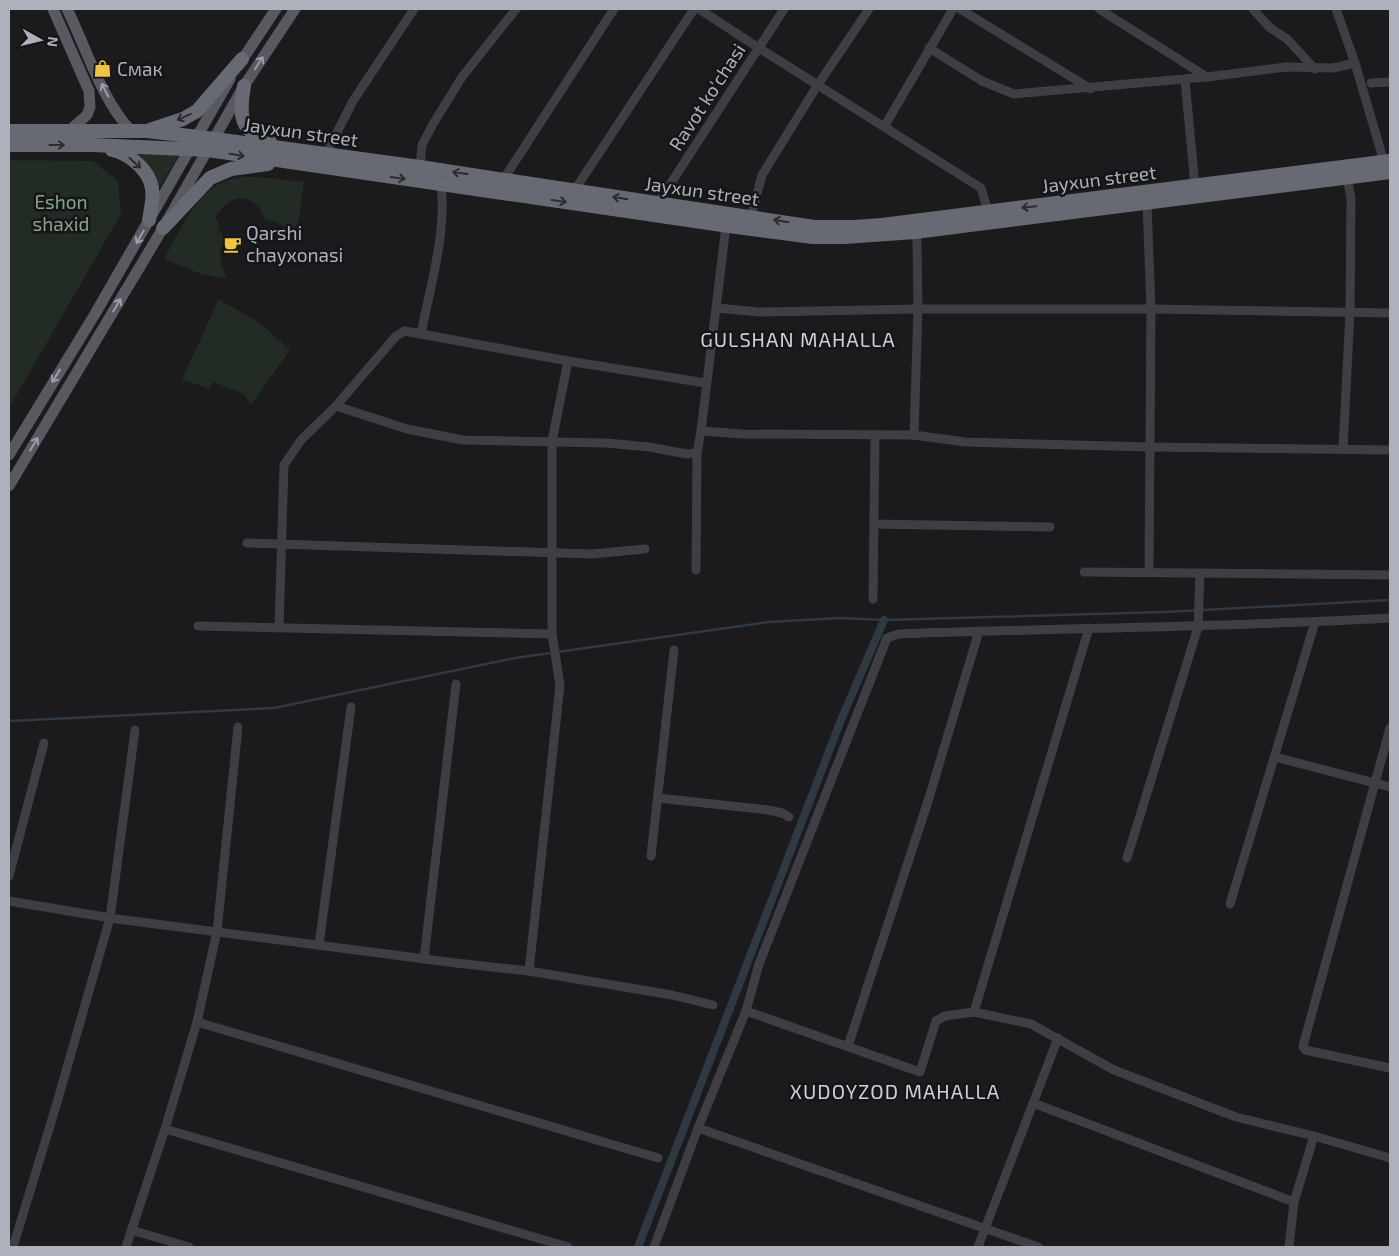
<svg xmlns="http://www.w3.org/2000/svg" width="1399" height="1256" font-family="'Exo 2',sans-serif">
<rect width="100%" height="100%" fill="#1b1b1d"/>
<g fill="#222b24">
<path d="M133,151L180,154L159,188C156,172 146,161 133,151Z"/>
<polygon points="9,160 93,161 118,181 121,214 9,408"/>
<path d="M243,177H259L304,182L296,239C287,228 279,221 265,219C253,190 229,193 215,218L218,221L219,230L224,238C218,252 220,262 226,276L225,278L201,274L164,259C179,233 194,195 223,182C229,179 236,178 243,177Z"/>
<polygon points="219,299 261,324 290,350 251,405 244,394 214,382 209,389 182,379"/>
</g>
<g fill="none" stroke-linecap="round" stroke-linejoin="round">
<polyline stroke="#303841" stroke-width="2.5" points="9,721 274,708 515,658 769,622 840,618 884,620 1165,612 1390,600"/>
<polyline stroke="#303841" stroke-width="8" points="638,1247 841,720 884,620"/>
<g stroke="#3e3e44" stroke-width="9">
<polyline points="699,9 759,48 981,188 988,211"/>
<polyline points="960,9 1091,89"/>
<polyline points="1099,9 1207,77"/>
<polyline points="1253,9 1269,27 1287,39 1315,69"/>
<polyline points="1336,9 1355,63 1384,162"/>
<polyline points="929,48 982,81 1014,94 1207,77 1286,67 1333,68 1355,63"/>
<polyline points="1185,80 1195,186"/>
<polyline points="1371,83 1390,82"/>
<polyline points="884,127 953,9"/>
<polyline points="326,154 353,101 414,9"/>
<polyline points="420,167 422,145 433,124 462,77 516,9"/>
<polyline points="503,180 614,9"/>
<polyline points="574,191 694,9"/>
<polyline points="658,203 784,9"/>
<polyline points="1147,203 1151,309 1149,572"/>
<polyline points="751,217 762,175 817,86 869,9"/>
<polyline points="717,308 759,312 918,309 1151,309 1390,313"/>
<path d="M421,334C430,288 447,231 441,185"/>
<polyline points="336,406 407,429 463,440 606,443 649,447 687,454 697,453"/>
<polyline points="701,431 742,434 914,435 965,442 1150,447 1390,450"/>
<polyline points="914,435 918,309 917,241 915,232"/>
<polyline points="1343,449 1350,312 1351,198 1347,177"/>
<polyline points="874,524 1050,527"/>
<polyline points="247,543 592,554 645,549"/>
<polyline points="696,570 697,453 701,431 726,226"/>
<polyline points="1084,572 1390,575"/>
<polyline points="873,599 875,435"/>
<polyline points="198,626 552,634"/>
<polyline points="279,627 284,465 301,440 336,406 396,336 405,331 421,334 568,361 706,383"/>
<polyline points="1390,728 1303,1046 1305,1050 1390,1068"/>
<polyline points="1275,757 1390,787"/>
<polyline points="658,798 768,810 782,813 789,817"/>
<polyline points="651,856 674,650"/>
<polyline points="1127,858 1198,627 1200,573"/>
<polyline points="9,876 44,743"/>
<polyline points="9,901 117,919 456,963 529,971 672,995 713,1005"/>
<polyline points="1230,904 1315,622"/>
<polyline points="319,945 351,707"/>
<polyline points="424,959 456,684"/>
<polyline points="529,971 560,685 552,634 552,441 568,361"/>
<polyline points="746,1011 920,1072 936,1021 945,1016 974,1012 1031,1024 1114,1070 1236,1117 1314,1136 1390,1158"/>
<polyline points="974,1012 1089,628"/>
<polyline points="197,1022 658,1158"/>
<polyline points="848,1046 929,798 979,631"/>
<polyline points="1033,1103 1294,1202"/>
<polyline points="698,1128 1038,1247"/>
<polyline points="165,1129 568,1247"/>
<polyline points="131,1230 189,1247"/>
<polyline points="13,1247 56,1106 110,918 135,730"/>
<polyline points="126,1247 165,1129 197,1022 217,931 238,727"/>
<path d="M654,1247L698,1128L746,1011L759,964L887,638L899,634C1063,628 1227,627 1390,618"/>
<polyline points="978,1247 1058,1038"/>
<polyline points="1289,1247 1294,1202 1314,1136"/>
</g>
<g stroke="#585961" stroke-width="11">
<polyline points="53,9 89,91 90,107 87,115 70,130"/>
<path d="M67,9C87,49 100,97 131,131"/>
<polyline points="238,66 276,9"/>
<polyline points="9,455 95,314 230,79"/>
<polyline points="9,486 163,228 244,86 295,9"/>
</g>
<g stroke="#686a73" stroke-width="14">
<path d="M244,86C239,115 239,131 270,142"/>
<polyline points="150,130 183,119 197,111 242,59"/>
<polyline points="9,131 147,131 215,139 420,167 814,227 854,227 882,225 1390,161"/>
<polyline points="9,145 92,145 208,150 729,226 813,237 844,237 915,232 1390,172"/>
<path d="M112,150C127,153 144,166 150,181C155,193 151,208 149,220"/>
<polyline points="163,228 210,178 231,169 268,164"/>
</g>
</g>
<defs><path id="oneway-shaft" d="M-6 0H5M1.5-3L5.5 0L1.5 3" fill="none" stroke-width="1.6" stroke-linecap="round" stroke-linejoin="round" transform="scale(1.25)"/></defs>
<g stroke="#9c9faa">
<use href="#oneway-shaft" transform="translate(259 63) rotate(-57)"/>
<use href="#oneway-shaft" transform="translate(105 90) rotate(-117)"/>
<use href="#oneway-shaft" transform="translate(140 237) rotate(120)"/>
<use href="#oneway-shaft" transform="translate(117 305) rotate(-59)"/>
<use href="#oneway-shaft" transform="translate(56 376) rotate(122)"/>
<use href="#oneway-shaft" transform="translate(34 444) rotate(-59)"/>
</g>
<g stroke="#2a2a2f">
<use href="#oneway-shaft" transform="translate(184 117) rotate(156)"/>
<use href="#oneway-shaft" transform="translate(57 145)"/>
<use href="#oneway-shaft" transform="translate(237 155) rotate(9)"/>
<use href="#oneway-shaft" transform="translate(135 163) rotate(42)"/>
<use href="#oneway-shaft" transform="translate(460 173) rotate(-172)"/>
<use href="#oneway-shaft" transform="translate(398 178) rotate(8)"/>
<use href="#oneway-shaft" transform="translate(620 198) rotate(-171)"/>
<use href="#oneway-shaft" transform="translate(559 201) rotate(8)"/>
<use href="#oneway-shaft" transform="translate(1029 207) rotate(174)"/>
<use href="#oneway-shaft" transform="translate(781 221) rotate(-171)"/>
</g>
<defs>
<symbol id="shop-bare" viewBox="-9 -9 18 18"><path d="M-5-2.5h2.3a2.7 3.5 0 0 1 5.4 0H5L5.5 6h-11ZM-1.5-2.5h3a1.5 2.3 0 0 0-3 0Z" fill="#efc441" stroke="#161518" stroke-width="2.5" paint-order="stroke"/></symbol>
<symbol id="cafe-bare" viewBox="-9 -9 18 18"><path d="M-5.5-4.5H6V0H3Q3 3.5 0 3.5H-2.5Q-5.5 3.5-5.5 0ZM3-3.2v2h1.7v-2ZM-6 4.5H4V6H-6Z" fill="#efc441" stroke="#161518" stroke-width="2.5" paint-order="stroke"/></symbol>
</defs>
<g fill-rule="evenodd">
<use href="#shop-bare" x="90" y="56" width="25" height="25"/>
<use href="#cafe-bare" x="220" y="232" width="25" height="25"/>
</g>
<g text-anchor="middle" stroke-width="5" stroke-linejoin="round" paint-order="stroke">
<g font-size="19" fill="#adb1bc" stroke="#161518" text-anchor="start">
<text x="117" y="76">Смак</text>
<text x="246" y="240">Qarshi<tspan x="246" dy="22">chayxonasi</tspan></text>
</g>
<g font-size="19" fill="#adb1bc" stroke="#161518">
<text transform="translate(707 97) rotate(-57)" y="7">Ravot ko'chasi</text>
<text transform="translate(301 132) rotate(8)" y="7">Jayxun street</text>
<text transform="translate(1099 179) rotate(-7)" y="7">Jayxun street</text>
<text transform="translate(702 191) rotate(8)" y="7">Jayxun street</text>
</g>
<g font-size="19" fill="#85a68a" stroke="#161518">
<text x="61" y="209">Eshon<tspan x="61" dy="22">shaxid</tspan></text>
</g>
<g font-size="20" letter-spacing="1" fill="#ced0d8" stroke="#161518">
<text x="798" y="347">GULSHAN MAHALLA</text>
<text x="895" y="1099">XUDOYZOD MAHALLA</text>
</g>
</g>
<rect width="1399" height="1256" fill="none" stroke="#adb1bc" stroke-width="20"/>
<g transform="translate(40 40) rotate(98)" stroke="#161518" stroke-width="4" paint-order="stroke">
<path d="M0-4L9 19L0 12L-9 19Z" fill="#adb1bc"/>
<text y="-8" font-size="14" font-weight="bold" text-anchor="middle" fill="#adb1bc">N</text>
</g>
</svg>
